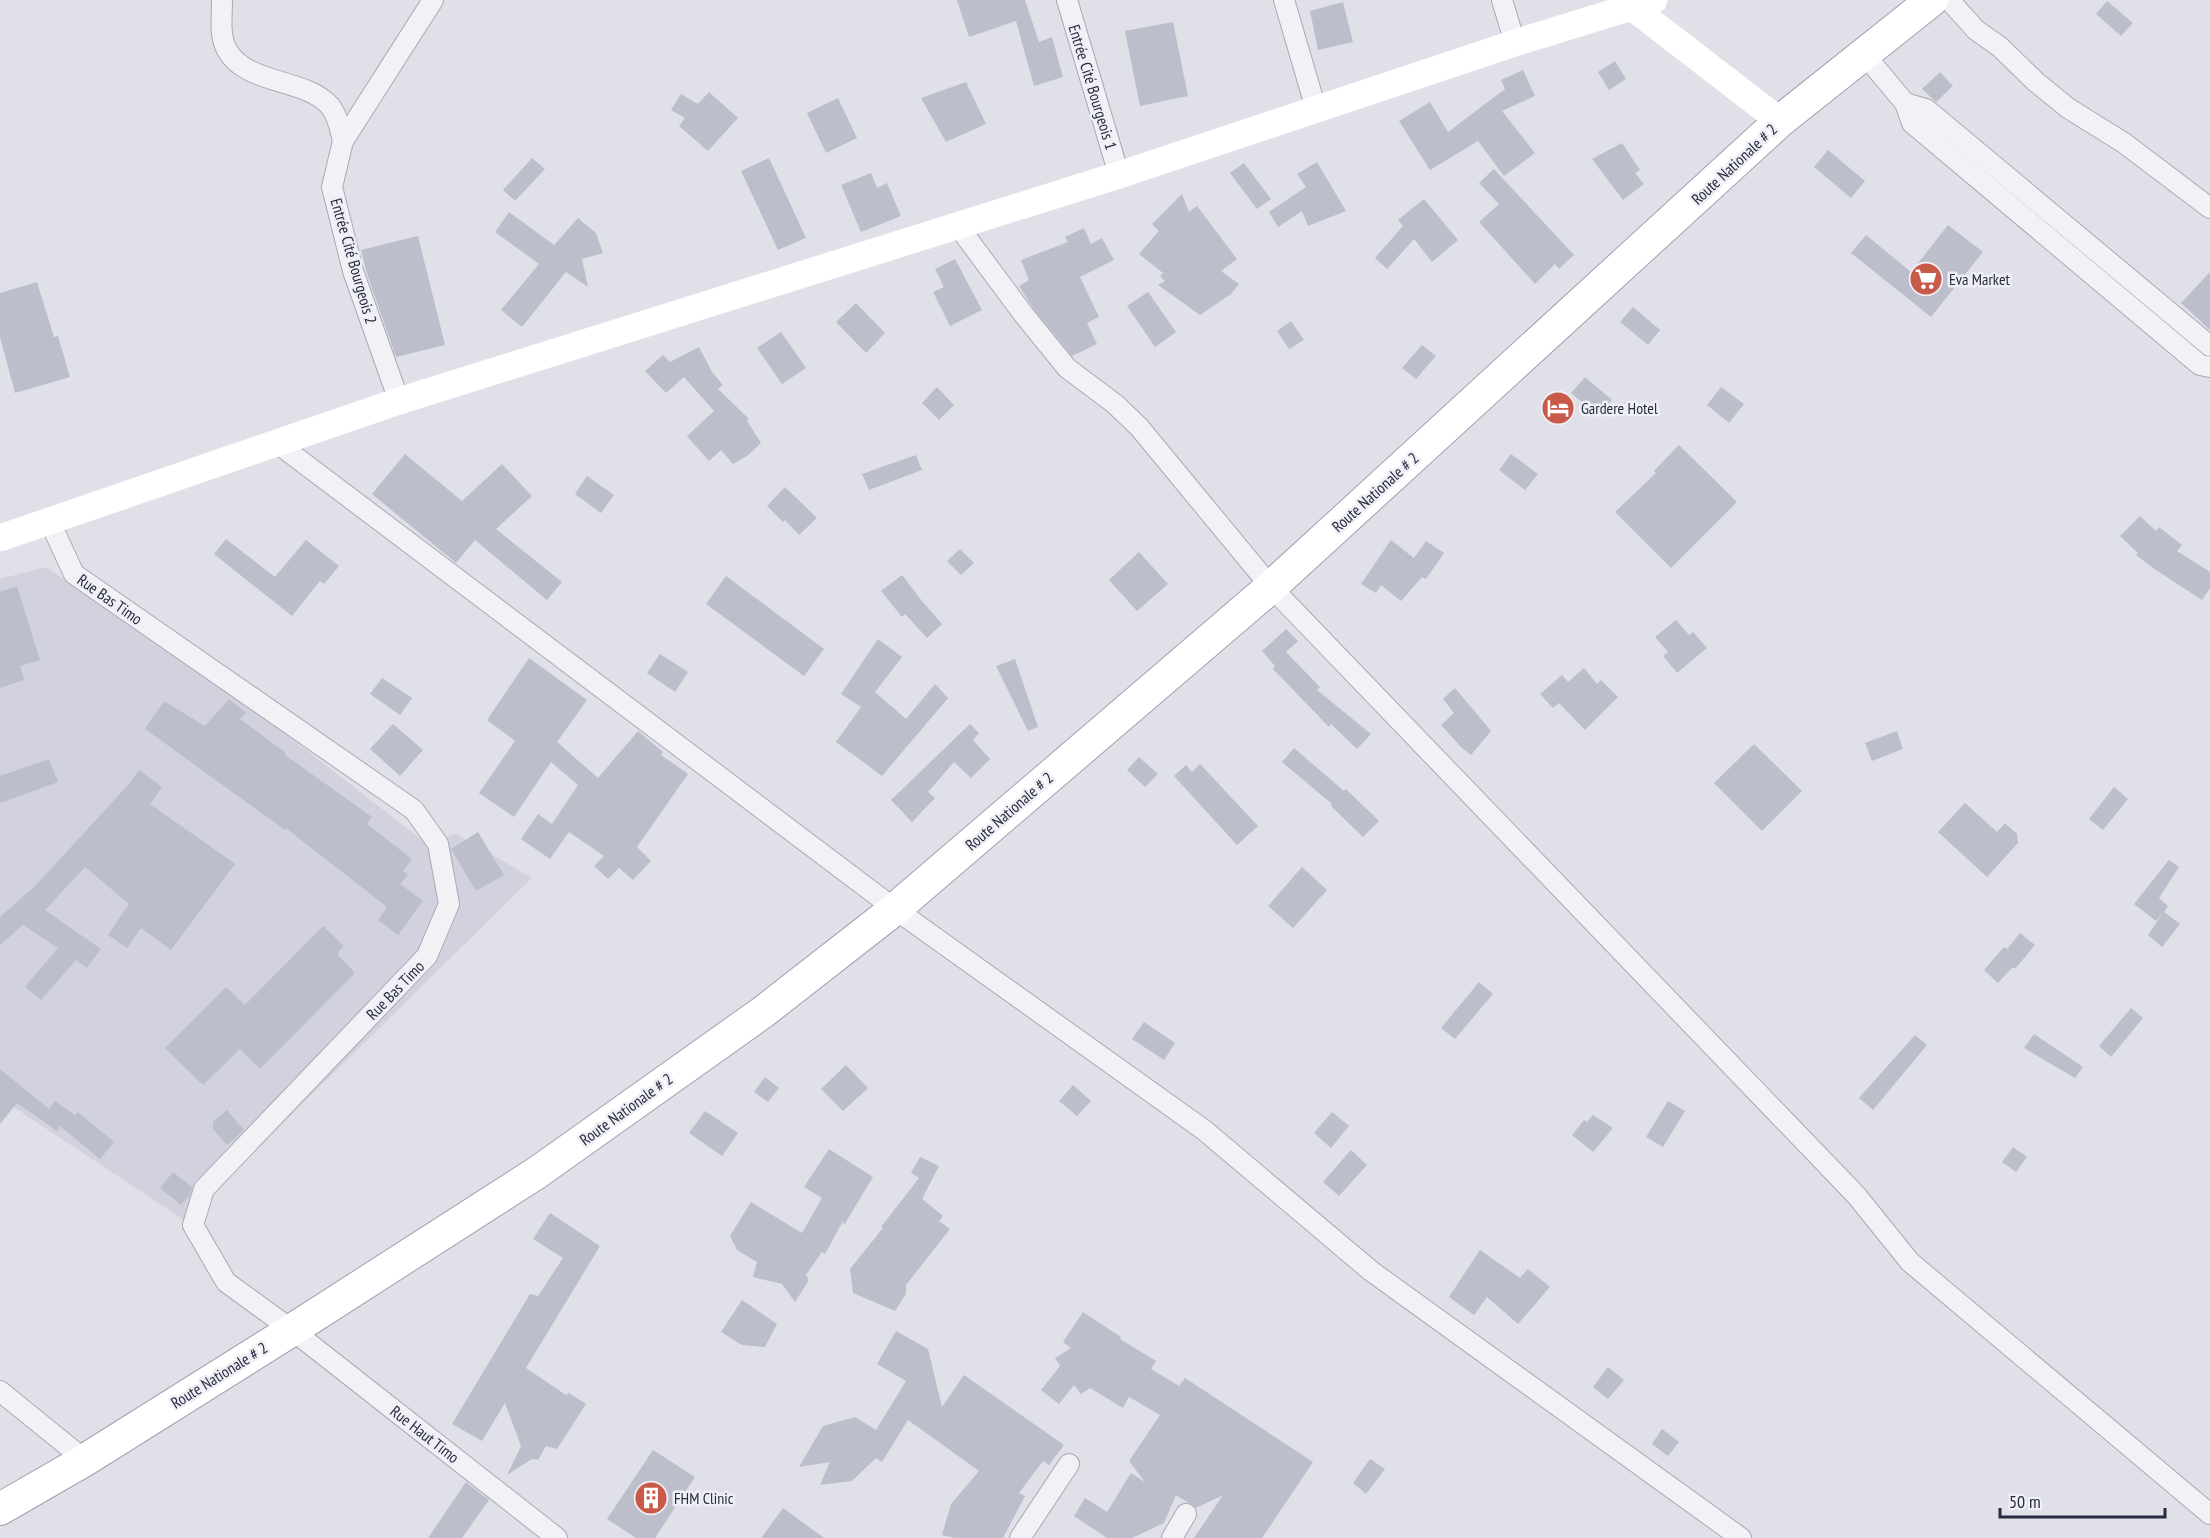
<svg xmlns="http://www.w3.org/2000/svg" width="2210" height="1538" font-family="'PT Sans Narrow',sans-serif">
<rect width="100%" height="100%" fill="#dfe0e8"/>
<polygon fill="#d1d2dd" points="46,567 260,714 426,843 456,834 532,878 184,1220 0,1098 0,579"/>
<g fill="#bdbecb">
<polygon points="957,0 1025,0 1039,42 1052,37 1063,77 1034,86 1016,21 969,37"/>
<polygon points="2107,1 2133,23 2121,36 2096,14"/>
<polygon points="1343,2 1353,42 1318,50 1310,11"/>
<polygon points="1173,22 1188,96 1140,106 1125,31"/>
<polygon points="1615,61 1626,79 1609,90 1598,72"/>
<polygon points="1523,70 1535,96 1502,111 1535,153 1504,176 1478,141 1430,170 1399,121 1430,102 1448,132 1505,89 1501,80"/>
<polygon points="1940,72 1953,86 1936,102 1922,89"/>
<polygon points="966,82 986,124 946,142 921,98"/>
<polygon points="709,92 738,118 708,151 679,126 685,118 671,110 681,94 698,104"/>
<polygon points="838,98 857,138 826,153 807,113"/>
<polygon points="1622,143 1640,170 1635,173 1644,184 1623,200 1592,159"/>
<polygon points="1828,150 1865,181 1851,198 1814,167"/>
<polygon points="532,158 545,169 515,201 503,190"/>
<polygon points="769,158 806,238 778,250 741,171"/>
<polygon points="1317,162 1346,211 1308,226 1302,211 1278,227 1269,212 1306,187 1297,174"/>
<polygon points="1244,163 1271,199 1257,209 1230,173"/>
<polygon points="1494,169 1574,255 1559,269 1555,264 1535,284 1479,222 1499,204 1479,183"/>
<polygon points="871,173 877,188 887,183 901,216 861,232 841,185"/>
<polygon points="1182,194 1189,212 1197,206 1237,259 1221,271 1239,284 1231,294 1200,315 1158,285 1165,281 1160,276 1163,273 1139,254 1159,231 1152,224"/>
<polygon points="1424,199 1458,240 1432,262 1414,239 1387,269 1375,258 1403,226 1398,220"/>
<polygon points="509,212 554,245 578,218 596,233 603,253 582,259 588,287 566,272 522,327 501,310 539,264 495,232"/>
<polygon points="1948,225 1983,252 1931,317 1851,253 1866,235 1911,272"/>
<polygon points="1084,228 1091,244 1102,238 1114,260 1080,277 1099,317 1087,323 1097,344 1072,356 1033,308 1019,286 1029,280 1021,260 1068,242 1065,237"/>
<polygon points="418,236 445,345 396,357 367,274 361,250"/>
<polygon points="955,259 982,310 950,326 933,292 944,287 935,269"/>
<polygon points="2210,272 2210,330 2181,303"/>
<polygon points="37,282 54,337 58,336 70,377 15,393 0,337 0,293"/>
<polygon points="1148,292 1176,332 1155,347 1127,306"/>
<polygon points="856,303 885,333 866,353 836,322"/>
<polygon points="1633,307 1660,330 1648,345 1620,322"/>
<polygon points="1291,321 1304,340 1289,349 1277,331"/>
<polygon points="781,332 806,368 782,384 757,348"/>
<polygon points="1422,345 1436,356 1416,379 1402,368"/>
<polygon points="699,347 712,372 723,385 718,389 749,419 747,421 761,443 747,456 733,464 721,450 709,461 687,436 714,411 684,377 666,393 645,371 663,355 670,362"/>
<polygon points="1585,377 1612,400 1598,415 1571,393"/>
<polygon points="937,387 954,405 939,420 922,403"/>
<polygon points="1721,387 1744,404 1729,423 1707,405"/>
<polygon points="1679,445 1737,502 1671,568 1615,512 1656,473 1654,471"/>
<polygon points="405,454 462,501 502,464 532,496 496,529 562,582 547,600 475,540 456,563 372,494"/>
<polygon points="1511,454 1538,474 1525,490 1499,470"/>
<polygon points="916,455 922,470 869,490 862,474"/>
<polygon points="587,476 614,495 601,513 575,494"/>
<polygon points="785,487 817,518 799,535 785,520 783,522 767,506"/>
<polygon points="2140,516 2156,531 2159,527 2182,545 2177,551 2210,572 2210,588 2202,600 2153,568 2136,555 2138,553 2120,536"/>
<polygon points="226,539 275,577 306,540 339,566 324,584 320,581 292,616 214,554"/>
<polygon points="1391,540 1414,558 1426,541 1444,553 1426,579 1422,577 1401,601 1381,585 1376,593 1361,584"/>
<polygon points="960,549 974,563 961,575 947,561"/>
<polygon points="1139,552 1168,584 1137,611 1109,580"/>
<polygon points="902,575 922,601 942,624 927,638 905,614 902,617 881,591"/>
<polygon points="726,576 824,649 804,676 706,604"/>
<polygon points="17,586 40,660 20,666 24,680 0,688 0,592"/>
<polygon points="1676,620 1689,635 1693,632 1707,648 1677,673 1663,656 1668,652 1655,637"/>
<polygon points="1286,629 1298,641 1286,652 1320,687 1317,690 1371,734 1357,749 1331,724 1329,727 1273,669 1275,666 1262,651"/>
<polygon points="878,639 902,657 875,692 906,719 935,684 948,698 882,776 836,742 861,707 841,694"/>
<polygon points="660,654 688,672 675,692 647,673"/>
<polygon points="529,658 587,700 557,742 598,778 638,731 663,752 661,755 688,774 637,847 651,861 633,880 619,868 608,879 594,866 604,856 569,832 550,859 521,839 538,814 552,824 578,785 551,762 514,817 479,793 515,741 487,720"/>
<polygon points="1015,659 1038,727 1028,731 996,666"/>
<polygon points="1584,668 1597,684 1601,680 1618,697 1585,730 1559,703 1553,708 1540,694 1562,675 1568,682"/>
<polygon points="382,678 412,698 400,715 370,694"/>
<polygon points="1455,688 1491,731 1471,755 1462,748 1441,725 1454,713 1443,699"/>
<polygon points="229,699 246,713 240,719 286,753 285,755 372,817 367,824 412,859 403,871 408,875 400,884 423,901 398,935 378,920 387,907 287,829 285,830 145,729 164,701 205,726"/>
<polygon points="393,724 423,750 400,776 370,749"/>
<polygon points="970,724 979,733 973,740 990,759 971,778 954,762 928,792 935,798 912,822 891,800"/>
<polygon points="1897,731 1903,749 1872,761 1865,743"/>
<polygon points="1754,744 1802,791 1762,831 1714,783"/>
<polygon points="1294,748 1344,791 1346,789 1379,821 1363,837 1331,806 1332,804 1282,762"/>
<polygon points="1139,757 1158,774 1145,787 1127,770"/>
<polygon points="49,759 58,782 0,803 0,776"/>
<polygon points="1200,764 1258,826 1237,845 1174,776 1186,765 1192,772"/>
<polygon points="139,770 162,787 150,804 235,864 171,950 141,928 127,948 108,935 129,904 85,867 45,910 101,949 87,968 76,960 41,1000 25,987 58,948 23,925 0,945 0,917 37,884 129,784"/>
<polygon points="2114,787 2128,799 2103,830 2089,819"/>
<polygon points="1965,803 1997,832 2005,823 2017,834 2018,843 1987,877 1938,832"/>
<polygon points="478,832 504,875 476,891 451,849"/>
<polygon points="2169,860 2179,867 2159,898 2168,906 2164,912 2180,924 2162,947 2148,935 2163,913 2156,921 2134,904"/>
<polygon points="1302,867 1327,890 1293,928 1268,906"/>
<polygon points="323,926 344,946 337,954 355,973 260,1069 240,1049 203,1085 165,1048 226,987 245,1005"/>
<polygon points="2020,933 2035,945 2015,969 2013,967 1998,983 1984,970 2004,947 2007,949"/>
<polygon points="1479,982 1493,994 1455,1039 1441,1028"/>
<polygon points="2131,1008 2143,1018 2111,1057 2099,1046"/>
<polygon points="1144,1022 1175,1043 1164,1060 1132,1039"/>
<polygon points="2034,1034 2083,1067 2075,1078 2024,1048"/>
<polygon points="1915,1035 1927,1045 1873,1110 1859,1098"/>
<polygon points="846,1065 868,1088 843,1111 821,1089"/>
<polygon points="0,1069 49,1109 55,1101 75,1115 78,1112 114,1142 100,1159 60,1126 57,1131 17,1103 0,1124"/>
<polygon points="765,1077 779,1088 768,1102 754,1092"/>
<polygon points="1073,1085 1091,1101 1077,1116 1059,1101"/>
<polygon points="1668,1101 1685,1111 1663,1147 1646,1137"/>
<polygon points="227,1110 244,1130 227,1145 213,1129 213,1122"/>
<polygon points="705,1111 738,1133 722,1156 689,1133"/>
<polygon points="1332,1112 1349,1126 1331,1148 1314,1133"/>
<polygon points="1593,1115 1613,1128 1593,1152 1572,1135 1584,1120 1587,1122"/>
<polygon points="2013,1147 2027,1157 2016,1172 2002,1162"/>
<polygon points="829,1149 873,1177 844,1225 843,1221 825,1254 822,1252 806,1275 809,1280 795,1302 782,1284 753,1277 757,1262 737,1250 730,1236 751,1202 802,1233 822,1198 804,1187"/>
<polygon points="1351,1150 1367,1165 1339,1196 1323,1182"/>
<polygon points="920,1157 939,1166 922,1199 943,1216 939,1221 950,1229 906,1285 906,1294 895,1311 853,1293 850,1269 883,1228 881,1227 919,1178 911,1173"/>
<polygon points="173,1172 192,1187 190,1195 181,1205 160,1188"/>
<polygon points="550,1213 600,1246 526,1368 566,1395 569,1393 586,1404 557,1449 546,1446 538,1460 532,1459 507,1475 521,1446 505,1403 482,1441 452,1424 530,1294 538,1296 563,1258 533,1239"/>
<polygon points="1480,1250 1520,1278 1528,1269 1550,1287 1518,1324 1487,1297 1474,1315 1449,1297"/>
<polygon points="742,1300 777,1324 765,1347 742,1345 721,1332"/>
<polygon points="1083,1312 1121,1337 1120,1339 1156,1361 1151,1369 1179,1386 1185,1378 1313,1462 1262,1538 1194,1538 1223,1495 1196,1508 1176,1495 1164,1523 1132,1538 1107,1538 1074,1516 1085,1498 1107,1512 1131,1473 1145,1482 1129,1461 1160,1415 1129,1397 1123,1408 1090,1388 1081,1394 1074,1385 1059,1404 1041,1390 1060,1366 1055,1358 1071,1348 1063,1342"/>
<polygon points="896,1331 928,1349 942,1407 964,1375 1064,1445 1049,1465 1043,1461 1019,1493 1025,1496 1003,1538 955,1538 942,1535 951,1504 979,1471 908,1420 882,1462 876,1458 852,1481 820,1485 830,1462 799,1467 823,1426 855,1417 876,1430 906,1381 877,1364"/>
<polygon points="1608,1367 1624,1380 1608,1399 1593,1387"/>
<polygon points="1662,1429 1679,1442 1668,1456 1652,1444"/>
<polygon points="653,1450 695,1477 655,1538 636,1538 607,1519"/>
<polygon points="1370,1459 1385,1469 1366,1494 1353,1483"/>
<polygon points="466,1482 489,1500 462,1538 428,1538"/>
<polygon points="783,1508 824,1538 761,1538"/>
</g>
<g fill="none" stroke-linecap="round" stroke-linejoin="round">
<defs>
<g id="minor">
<path d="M222,0C222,16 219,36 227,50C246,85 306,78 330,106C338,116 340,129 343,141"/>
<polyline points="1067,0 1119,175"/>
<polyline points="1284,0 1316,109"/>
<polyline points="1502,0 1515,43"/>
<polyline points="1949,0 1976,30 2000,47 2036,82 2068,108 2124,143 2210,208"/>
<polyline points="1864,54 1905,103 1912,123 2200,365 2210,367"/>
<polyline points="1905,103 1926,109 2210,346"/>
<polyline points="958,226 1024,315 1067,368 1115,404 1139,427 1271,587 1856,1195 1910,1262 2210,1514"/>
<polyline points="399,401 353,271 332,187 343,141 433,0"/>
<polyline points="277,443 895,909 1204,1130 1371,1271 1741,1538"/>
<polyline points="50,522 74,574 414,810 438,844 449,904 427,956 204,1189 193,1225 226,1282 292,1330 557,1538"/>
<polyline points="0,1391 85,1460"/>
<polyline points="1020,1538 1069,1464"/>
<polyline points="1172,1538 1186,1514"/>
</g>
<polyline id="primary" points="0,1509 85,1460 292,1330 538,1172 763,1012 895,909 1271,587 1780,121 1932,0"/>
</defs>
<use href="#minor" stroke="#a8a9b5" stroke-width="22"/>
<use href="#primary" stroke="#9fa1b3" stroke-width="34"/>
<use href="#minor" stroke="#f2f2f6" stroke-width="20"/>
<g stroke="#fff" stroke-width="27">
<polyline points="1632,7 1780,121"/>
<polyline points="0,538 399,401 1119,175 1515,43 1654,0"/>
</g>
<use href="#primary" stroke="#fff" stroke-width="32"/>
</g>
<defs>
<symbol id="supermarket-disc" viewBox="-11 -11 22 22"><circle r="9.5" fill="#c95948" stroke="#eff0f6"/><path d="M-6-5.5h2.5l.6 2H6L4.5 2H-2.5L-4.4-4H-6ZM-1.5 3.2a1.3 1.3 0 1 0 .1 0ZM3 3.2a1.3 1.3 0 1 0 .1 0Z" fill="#fff"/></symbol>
<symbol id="hotel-disc" viewBox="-11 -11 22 22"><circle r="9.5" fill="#c95948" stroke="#eff0f6"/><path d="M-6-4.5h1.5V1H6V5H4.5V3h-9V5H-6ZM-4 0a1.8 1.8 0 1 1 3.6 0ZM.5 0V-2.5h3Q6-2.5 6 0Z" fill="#fff"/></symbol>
<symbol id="building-disc" viewBox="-11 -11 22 22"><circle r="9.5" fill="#c95948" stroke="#eff0f6"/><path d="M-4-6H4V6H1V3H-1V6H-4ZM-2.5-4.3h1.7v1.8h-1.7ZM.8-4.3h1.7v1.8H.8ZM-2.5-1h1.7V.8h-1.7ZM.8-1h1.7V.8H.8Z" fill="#fff"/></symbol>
</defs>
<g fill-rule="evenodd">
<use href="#supermarket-disc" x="1907" y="260" width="38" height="38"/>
<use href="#hotel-disc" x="1539" y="389" width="38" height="38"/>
<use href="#building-disc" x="632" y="1479" width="38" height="38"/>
</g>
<g text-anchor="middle" stroke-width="5" stroke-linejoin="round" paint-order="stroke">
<g font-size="16" fill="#292a3f" stroke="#eff0f6">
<text transform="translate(1093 87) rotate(73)" y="6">Entrée Cité Bourgeois 1</text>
<text transform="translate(1734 164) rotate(-43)" y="6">Route Nationale # 2</text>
<text transform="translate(354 261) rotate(74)" y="6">Entrée Cité Bourgeois 2</text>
<text transform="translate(1375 492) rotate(-42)" y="6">Route Nationale # 2</text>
<text transform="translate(110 599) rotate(35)" y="6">Rue Bas Timo</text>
<text transform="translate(1009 811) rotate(-41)" y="6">Route Nationale # 2</text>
<text transform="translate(395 990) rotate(-46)" y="6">Rue Bas Timo</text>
<text transform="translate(626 1109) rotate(-36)" y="6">Route Nationale # 2</text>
<text transform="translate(219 1375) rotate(-32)" y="6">Route Nationale # 2</text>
<text transform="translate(425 1434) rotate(38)" y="6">Rue Haut Timo</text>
</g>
<g font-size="16" fill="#292a3f" stroke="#eff0f6" text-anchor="start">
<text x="1949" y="285">Eva Market</text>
<text x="1581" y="414">Gardere Hotel</text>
<text x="674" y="1504">FHM Clinic</text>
</g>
</g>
<path d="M2000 1508v9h165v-9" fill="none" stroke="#292a3f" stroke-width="3"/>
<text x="2009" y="1508" font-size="18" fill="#292a3f" stroke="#eff0f6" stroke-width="4.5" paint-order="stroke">50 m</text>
</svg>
